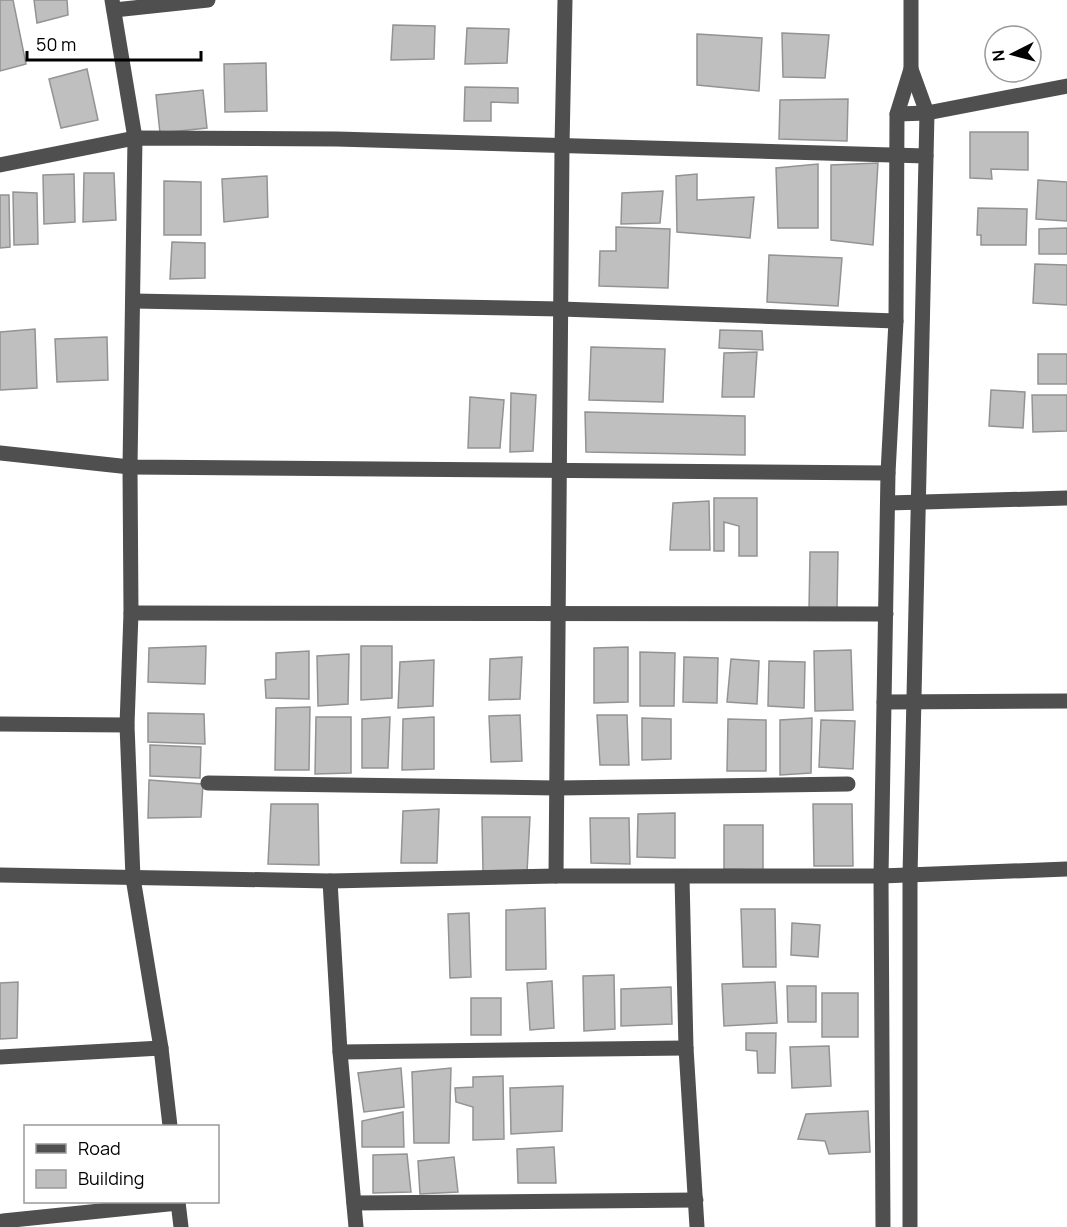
<svg xmlns="http://www.w3.org/2000/svg" width="1067" height="1227" font-family="Manrope,sans-serif">
<rect width="100%" height="100%" fill="#fff"/>
<g fill="#bfbfbf" stroke="#939393" stroke-width="1.5">
<polygon points="0,0 13,0 26,64 0,71"/>
<polygon points="34,0 67,0 68,15 37,23"/>
<polygon points="393,25 435,26 434,59 391,60"/>
<polygon points="467,28 509,29 507,63 465,64"/>
<polygon points="782,33 829,35 825,78 783,77"/>
<polygon points="697,34 762,38 759,91 697,85"/>
<polygon points="266,63 267,111 225,112 224,64"/>
<polygon points="87,69 98,120 61,128 49,79"/>
<polygon points="465,87 518,88 518,103 491,102 491,121 464,121"/>
<polygon points="203,90 207,128 160,133 156,95"/>
<polygon points="848,99 847,141 779,139 780,100"/>
<polygon points="970,132 1028,132 1028,170 991,169 992,179 970,178"/>
<polygon points="878,163 873,245 831,240 831,165"/>
<polygon points="818,164 818,228 778,228 776,168"/>
<polygon points="84,173 114,173 116,220 83,222"/>
<polygon points="74,174 75,222 44,224 43,175"/>
<polygon points="697,174 697,200 754,197 750,238 677,232 676,176"/>
<polygon points="267,176 268,217 224,222 222,179"/>
<polygon points="1038,180 1067,182 1067,221 1036,219"/>
<polygon points="164,181 201,182 201,235 164,235"/>
<polygon points="663,191 660,223 621,224 622,193"/>
<polygon points="13,192 37,193 38,244 14,245"/>
<polygon points="0,195 9,195 10,247 0,248"/>
<polygon points="978,208 1027,209 1026,245 981,245 981,235 977,235"/>
<polygon points="616,227 670,229 668,288 599,286 600,251 616,251"/>
<polygon points="1067,228 1067,254 1039,254 1039,229"/>
<polygon points="172,242 205,243 205,278 170,279"/>
<polygon points="769,255 842,258 838,306 767,302"/>
<polygon points="1035,264 1067,265 1067,305 1033,303"/>
<polygon points="35,329 37,388 0,390 0,332"/>
<polygon points="720,330 762,331 763,350 719,348"/>
<polygon points="107,337 108,380 57,382 55,339"/>
<polygon points="591,347 665,349 663,402 589,400"/>
<polygon points="757,352 754,397 722,397 724,353"/>
<rect x="1038" y="354" width="29" height="30"/>
<polygon points="991,390 1025,392 1023,428 989,426"/>
<polygon points="511,393 536,395 533,451 510,452"/>
<polygon points="1032,395 1067,395 1067,431 1033,432"/>
<polygon points="470,397 504,400 500,448 468,448"/>
<polygon points="585,412 745,416 745,455 586,452"/>
<polygon points="714,498 757,498 757,556 739,556 739,526 724,522 724,551 714,551"/>
<polygon points="709,501 710,550 670,550 673,503"/>
<polygon points="810,552 838,552 837,609 809,611"/>
<polygon points="206,646 205,684 148,682 149,648"/>
<polygon points="361,646 392,646 392,698 361,700"/>
<polygon points="628,647 628,702 594,703 594,648"/>
<polygon points="851,650 853,710 815,711 814,651"/>
<polygon points="309,651 309,699 266,698 265,680 276,679 276,653"/>
<polygon points="640,652 675,653 674,706 640,706"/>
<polygon points="349,654 348,704 318,706 317,656"/>
<polygon points="522,657 520,699 489,700 490,659"/>
<polygon points="684,657 718,658 717,703 683,702"/>
<polygon points="731,659 759,661 757,704 727,702"/>
<polygon points="434,660 433,706 398,708 400,662"/>
<polygon points="769,661 805,662 804,708 768,706"/>
<polygon points="310,707 309,770 275,770 276,708"/>
<polygon points="148,713 204,714 205,744 148,742"/>
<polygon points="520,715 522,761 491,762 489,716"/>
<polygon points="597,715 627,715 629,765 600,765"/>
<polygon points="316,717 351,717 351,773 315,774"/>
<polygon points="390,717 388,768 362,768 362,719"/>
<polygon points="434,717 434,769 402,770 403,719"/>
<polygon points="642,718 671,719 671,759 642,760"/>
<polygon points="812,718 811,773 780,775 780,720"/>
<polygon points="728,719 766,720 766,771 727,771"/>
<polygon points="821,720 855,721 853,769 819,767"/>
<polygon points="150,745 201,747 200,778 150,776"/>
<polygon points="149,780 203,784 201,817 148,818"/>
<polygon points="271,804 318,804 319,865 268,864"/>
<polygon points="813,804 852,804 853,866 814,866"/>
<polygon points="439,809 437,863 401,863 403,811"/>
<polygon points="675,813 675,858 637,857 638,814"/>
<polygon points="482,817 530,817 527,872 483,871"/>
<polygon points="590,818 629,818 630,864 591,863"/>
<polygon points="724,825 763,825 763,870 724,869"/>
<polygon points="545,908 546,969 506,970 506,910"/>
<polygon points="741,909 775,909 776,967 743,967"/>
<polygon points="469,913 471,977 450,978 448,914"/>
<polygon points="792,923 820,925 818,957 791,955"/>
<polygon points="614,975 615,1029 584,1031 583,976"/>
<polygon points="552,981 554,1028 530,1030 527,983"/>
<polygon points="18,982 17,1038 0,1039 0,983"/>
<polygon points="775,982 777,1023 724,1026 722,984"/>
<polygon points="787,986 816,986 816,1022 788,1022"/>
<polygon points="671,987 672,1024 621,1026 621,989"/>
<rect x="822" y="993" width="36" height="44"/>
<rect x="471" y="998" width="30" height="37"/>
<polygon points="746,1033 776,1033 775,1073 758,1073 757,1051 746,1050"/>
<polygon points="829,1046 831,1086 792,1088 790,1047"/>
<polygon points="401,1068 404,1107 364,1112 358,1073"/>
<polygon points="451,1068 449,1143 414,1143 412,1072"/>
<polygon points="503,1076 504,1139 473,1140 473,1107 456,1102 455,1088 473,1087 473,1077"/>
<polygon points="563,1086 562,1131 511,1134 510,1088"/>
<polygon points="868,1111 870,1152 829,1154 825,1141 798,1139 806,1114"/>
<polygon points="403,1112 404,1147 362,1147 362,1121"/>
<polygon points="554,1147 556,1183 518,1183 517,1149"/>
<polygon points="407,1154 411,1192 373,1193 373,1155"/>
<polygon points="454,1157 458,1192 420,1194 418,1161"/>
</g>
<g fill="none" stroke-linecap="round" stroke-linejoin="round">
<g stroke="#4f4f4f" stroke-width="15">
<polyline points="112,0 135,138 130,467 131,613 127,725 133,878 161,1048 170,1126"/>
<polyline points="114,10 208,0"/>
<polyline points="897,114 927,113 1067,86"/>
<polyline points="0,165 135,138 337,139 926,156"/>
<polyline points="133,301 561,309 896,321"/>
<polyline points="0,453 130,467 888,473"/>
<polyline points="888,503 1067,498"/>
<polyline points="131,613 886,614"/>
<polyline points="884,702 1067,701"/>
<polyline points="0,724 127,725"/>
<polyline points="208,783 557,788 848,784"/>
<polyline points="0,875 330,881 556,876 881,876 1067,869"/>
<polyline points="556,876 562,146 565,0"/>
<polyline points="682,877 686,1048 697,1227"/>
<polyline points="330,881 340,1052 356,1227"/>
<polyline points="340,1052 686,1048"/>
<polyline points="0,1057 161,1048"/>
<polyline points="178,1202 181,1227"/>
<polyline points="354,1203 696,1200"/>
<polyline points="3,1221 178,1203"/>
<polyline points="883,1227 881,876 888,473 896,321 897,114 911,69 911,0"/>
<polyline points="910,1227 910,876 927,113 911,69"/>
</g>
</g>
<rect x="24" y="1125" width="195" height="78" fill="#ffffff" stroke="#999999" stroke-width="1.5"/>
<rect x="36" y="1144" width="30" height="9" fill="#4f4f4f" stroke="#999999" stroke-width="1.5"/>
<text x="78" y="1155" font-size="18" fill="#000000">Road</text>
<rect x="36" y="1170" width="30" height="18" fill="#bfbfbf" stroke="#999999" stroke-width="1.5"/>
<text x="78" y="1185" font-size="18" fill="#000000">Building</text>
<g transform="translate(1013 54) rotate(264)"><circle r="28" fill="#ffffff" stroke="#999999" stroke-width="1.5"/>
<path d="M0-4.5L10 22L0 15L-10 22Z" fill="#000000"/>
<text y="-9" font-size="16" font-weight="bold" text-anchor="middle" fill="#000000">N</text>
</g>
<path d="M27 51v9h174v-9" fill="none" stroke="#000000" stroke-width="3"/>
<text x="36" y="51" font-size="18" fill="#000000" stroke="#ffffff" stroke-width="4.5" paint-order="stroke">50 m</text>
</svg>
